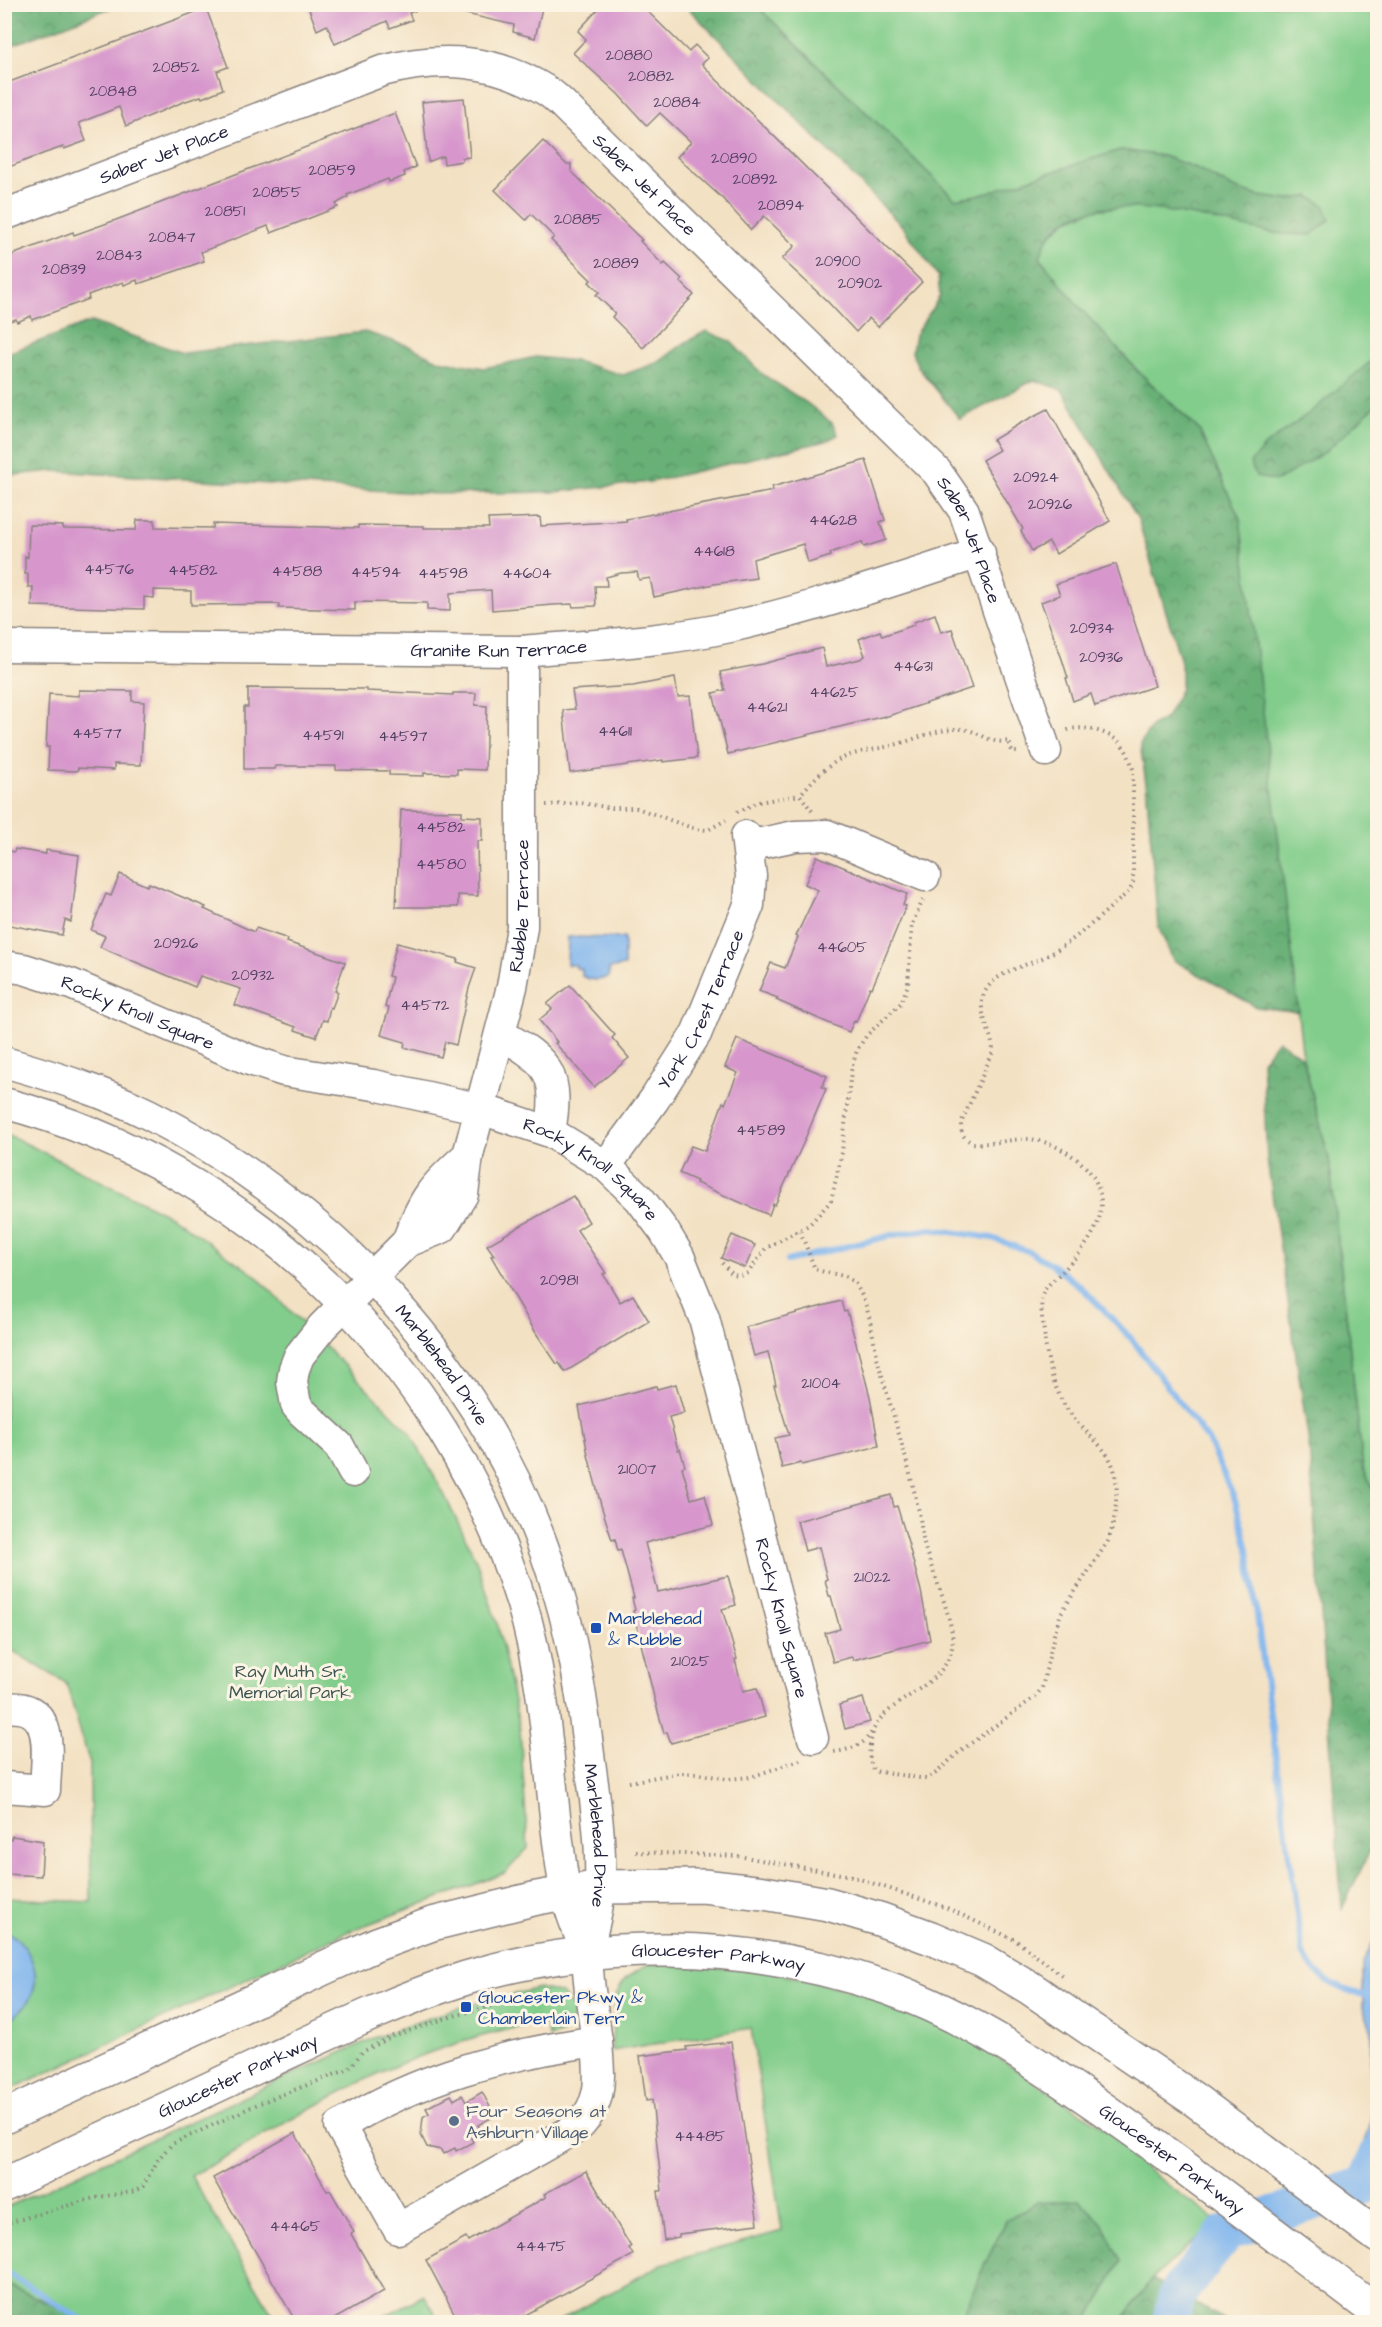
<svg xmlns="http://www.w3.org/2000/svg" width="1382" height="2327" font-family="'Architects Daughter',sans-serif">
<defs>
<pattern id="forest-crowns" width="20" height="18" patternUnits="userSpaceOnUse" patternTransform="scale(1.5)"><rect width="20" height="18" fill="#69b077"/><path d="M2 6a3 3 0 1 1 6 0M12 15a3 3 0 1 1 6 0" fill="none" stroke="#568f63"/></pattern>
</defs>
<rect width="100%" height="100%" fill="#fcf5e5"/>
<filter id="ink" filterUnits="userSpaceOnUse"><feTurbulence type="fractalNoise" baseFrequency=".0167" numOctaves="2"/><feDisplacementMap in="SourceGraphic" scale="12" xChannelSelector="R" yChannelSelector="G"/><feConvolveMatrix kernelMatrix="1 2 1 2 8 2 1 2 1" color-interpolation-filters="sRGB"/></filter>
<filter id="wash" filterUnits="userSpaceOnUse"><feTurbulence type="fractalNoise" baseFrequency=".008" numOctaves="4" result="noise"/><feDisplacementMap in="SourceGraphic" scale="24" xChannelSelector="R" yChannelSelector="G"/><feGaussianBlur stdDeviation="1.35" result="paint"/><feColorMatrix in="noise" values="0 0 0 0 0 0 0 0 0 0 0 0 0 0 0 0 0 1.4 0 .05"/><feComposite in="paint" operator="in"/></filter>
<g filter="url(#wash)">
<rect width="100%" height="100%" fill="#f3e1c3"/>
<g fill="#82cd8b" stroke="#527863" stroke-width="1.5">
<polygon points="756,5 1377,5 1377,1496 1363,1468 1329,1159 1303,1058 1240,519 1199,430 1137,370 1079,307 1040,258 1044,241 1067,220 1093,210 1127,206 1165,210 1234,224 1309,196 1288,200 1258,196 1233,188 1196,168 1163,156 1121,150 983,194 955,199"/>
<polygon points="5,1135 13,1137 172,1217 255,1275 409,1431 444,1494 476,1560 498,1626 520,1729 528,1848 505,1873 347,1932 5,2092 5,2024 27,2004 11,1934 5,1931 5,1898 91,1902 90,1764 66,1683 5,1646"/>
<polygon points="648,1964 769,1971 867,1994 964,2035 1136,2149 1130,2157 1217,2221 1152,2279 1121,2322 1087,2322 1121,2261 1007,2219 983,2268 960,2322 557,2322 662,2264 782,2231 751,2028 611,2051 616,1995 625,1979"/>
<path d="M539,1988L562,1994L574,2009C571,2030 570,2032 549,2037L545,2021C482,2034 420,2052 363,2081C304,2110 248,2145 191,2176L277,2322H93L5,2284V2208L271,2084L374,2038L451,2010Z"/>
<polygon points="424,2295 440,2322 374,2322"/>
</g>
<g fill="url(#forest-crowns)" stroke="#466959" stroke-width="1.5">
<polygon points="22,4 118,4 118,5 5,48 5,11"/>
<path d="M685,5H756L955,199L983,194L1120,150L1163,156L1196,168L1233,188L1258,196L1288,200L1309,196L1324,205L1330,220L1311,235C1299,234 1286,235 1274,233C1215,224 1061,168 1040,258L1079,307L1137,370L1199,430L1240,519L1299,1012L1256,1007L1173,960L1158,926L1146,783L1140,744L1152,726L1166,718L1181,688V662L1138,519L1062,390L1034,380L960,419L918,367L912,352L915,335L940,296L938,276L903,227Z"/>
<polygon points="91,322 183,353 365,332 409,346 438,360 484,368 536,357 575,361 623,375 659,362 683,344 706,331 730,341 762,374 807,403 832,423 838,435 826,441 651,482 555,492 436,494 53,471 5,476 5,354"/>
<polygon points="1377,356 1377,404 1325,452 1277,481 1257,477 1250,463 1266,445 1318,406"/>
<polygon points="1278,1040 1303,1058 1329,1159 1363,1468 1377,1496 1377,1836 1342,1909 1309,1444 1267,1160 1262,1061"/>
<polygon points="1079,2200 1102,2223 1121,2261 1087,2322 960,2322 983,2268 1007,2219 1036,2203"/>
<polygon points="1152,2279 1229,2322 1121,2322"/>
<polygon points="4,2284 5,2284 93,2322 5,2322"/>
</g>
<g fill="#80b5ee" stroke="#516c94" stroke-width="1.5">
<path d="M568,937L624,938V966L609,969V977C599,981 591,981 582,976V969L576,968V965H567Z"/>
<path d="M5,1931C25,1939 40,1967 34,1989C30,2003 16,2016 5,2024Z"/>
<polygon points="1377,1934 1378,2187 1377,2187 1366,2185 1357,2167 1371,2123 1372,2031 1363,2008 1363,1962"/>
</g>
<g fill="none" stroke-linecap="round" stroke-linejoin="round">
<g stroke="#80b5ee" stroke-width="6">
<path d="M787,1261L893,1235L931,1229L992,1238L1030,1252L1051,1264L1081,1287L1130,1337L1208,1440L1235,1500L1248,1549L1302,1952C1316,1979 1336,1988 1363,1995"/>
<polyline points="4,2271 86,2322"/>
</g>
<polyline stroke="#80b5ee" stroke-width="38" points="1171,2322 1177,2294 1226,2233 1296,2207 1366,2185 1378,2155"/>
</g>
<g id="blocks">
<g fill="#d797cc">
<polygon points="307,4 428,4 428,6 409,13 412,20 390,28 387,21 335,44 327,25 317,30"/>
<polygon points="454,4 543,4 535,38 513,32 514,25 453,11"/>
<polygon points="603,4 640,4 689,52 695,45 708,58 702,64 713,76 922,282 878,327 869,318 856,332 827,301 782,259 795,246 764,216 751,230 722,198 677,157 691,142 660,113 647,126 618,94 573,53 586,39 578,31"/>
<polygon points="206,8 228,67 217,71 223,89 202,98 201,96 183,102 126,126 119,107 79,123 86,141 64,149 63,147 45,153 4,169 4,84"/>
<polygon points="464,98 470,157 462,158 462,161 444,164 443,156 428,162 422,102"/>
<polygon points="395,113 416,167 404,172 405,176 389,182 388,179 347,195 348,197 336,204 338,207 310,218 271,233 268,226 201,252 204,261 179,270 138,284 137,280 124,285 123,282 88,295 89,299 32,320 31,316 17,322 16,319 4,323 4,258 73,232 74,235 116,220"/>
<polygon points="543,141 566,164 571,164 571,171 642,240 640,241 663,265 665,263 682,279 680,281 694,295 643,348 612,317 615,313 596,295 599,292 589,282 591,280 551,240 554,237 531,214 526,220 495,190"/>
<polygon points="1048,409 1110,521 1056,554 1049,542 1032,551 1021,531 1023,529 982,460 999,450 993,440 1019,424"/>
<polygon points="866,460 885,520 880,522 886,540 864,547 862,542 830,553 831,556 808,563 803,544 753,559 756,578 714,584 654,597 650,578 639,580 637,572 621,573 606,577 607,586 595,586 596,606 573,607 572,604 553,605 492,610 491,590 450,593 450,611 427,610 427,603 355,602 355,610 279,608 279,604 191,605 191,591 154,590 154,598 144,597 144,609 32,606 33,587 28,587 28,574 25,574 25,556 28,557 29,525 63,526 63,529 136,530 137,520 155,520 155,527 213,528 213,524 358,528 358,525 424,526 424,528 489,528 488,519 540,517 541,526 627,521 626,519 773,491 772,487"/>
<polygon points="1116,564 1155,686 1095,706 1091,694 1073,701 1066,678 1068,678 1062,659 1041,602 1060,595 1056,584"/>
<polygon points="935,614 941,632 952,629 972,688 885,717 885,716 728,754 713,693 725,690 720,672 762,664 822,648 826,667 860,659 865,656 859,639 880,631 882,636 914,625 914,622"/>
<polygon points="675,678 678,697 690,696 697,758 663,762 663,760 570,773 563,710 575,709 572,690 633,686"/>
<polygon points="248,688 367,689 367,691 453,695 453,693 476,693 475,705 487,706 485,770 457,769 457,774 424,773 424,776 389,775 389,771 336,770 336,766 276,766 275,769 244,769 244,707 248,707"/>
<polygon points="79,690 132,691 132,701 144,702 141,765 114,764 114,770 78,768 77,771 48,770 49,747 46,747 49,694 79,696"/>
<polygon points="401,810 462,811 462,816 482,817 482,841 477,841 478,896 458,895 458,907 396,907"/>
<polygon points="15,849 46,854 46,850 79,855 71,922 65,920 62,935 4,924 4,850 14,852"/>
<polygon points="817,856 907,894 903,905 906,906 892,940 872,988 870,987 856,1022 854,1021 849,1032 776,1000 778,998 759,991 771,963 785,968 798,937 796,936 818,890 805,884"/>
<polygon points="120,874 147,886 149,883 206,907 204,909 254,932 256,928 288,939 287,942 345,962 335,991 338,992 332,1008 330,1007 327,1021 323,1020 316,1037 295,1030 296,1027 235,1005 241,989 200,976 195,987 100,947 105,936 91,930 106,894 111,896"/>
<polygon points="397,943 458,959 457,962 476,968 469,988 456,1045 445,1042 441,1057 404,1047 405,1042 381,1035 389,1008 385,1007 392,977 388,976"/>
<polygon points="570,985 615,1035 612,1038 629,1058 594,1087 555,1043 557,1042 539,1020 552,1009 547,1004"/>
<polygon points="737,1039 827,1076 822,1087 826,1089 802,1146 775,1205 773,1204 769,1215 696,1183 697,1181 679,1173 691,1146 705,1151 723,1102 725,1104 738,1073 725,1067"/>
<polygon points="573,1196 589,1222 577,1230 606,1273 603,1274 620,1302 633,1295 649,1321 565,1372 559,1363 557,1364 536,1333 491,1256 494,1255 487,1245"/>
<polygon points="732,1235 755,1245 745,1268 721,1258"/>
<polygon points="841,1301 844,1312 847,1311 857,1347 870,1397 879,1446 802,1465 801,1463 782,1468 775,1438 789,1435 774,1385 776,1385 768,1352 754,1356 746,1327"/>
<polygon points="676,1384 684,1413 669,1417 678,1450 680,1449 685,1466 682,1467 691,1499 705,1495 713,1525 645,1543 658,1592 728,1576 736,1605 722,1609 737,1659 735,1660 743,1691 757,1688 765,1717 671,1743 667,1732 664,1733 654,1697 633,1611 635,1610 632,1598 634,1598 621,1550 618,1551 615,1539 612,1540 601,1505 588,1455 579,1406 656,1386 657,1389"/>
<polygon points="891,1495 894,1507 897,1506 908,1542 921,1591 930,1640 853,1660 852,1657 833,1662 825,1633 840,1629 831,1596 829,1596 825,1580 827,1579 819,1547 805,1551 797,1521"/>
<polygon points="863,1698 870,1722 845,1729 839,1705"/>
<polygon points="12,1836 43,1841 41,1876 4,1874 4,1839 11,1839"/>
<polygon points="731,2042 758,2224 679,2234 679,2237 664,2240 658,2191 662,2191 652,2100 646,2101 640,2056 687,2050 686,2047"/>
<polygon points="482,2092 495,2116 478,2125 482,2132 471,2138 473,2142 456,2151 455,2148 443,2154 441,2150 427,2147 421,2135 423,2117 429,2113 426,2108 451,2095 454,2100 462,2095 466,2102"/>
<polygon points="295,2133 327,2191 330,2190 354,2232 351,2234 384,2291 329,2322 296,2322 213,2178"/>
<polygon points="586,2171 631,2247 629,2248 633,2255 513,2322 459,2322 426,2260 466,2238 468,2241 546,2197 544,2194"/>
</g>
</g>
</g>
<g filter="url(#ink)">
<use href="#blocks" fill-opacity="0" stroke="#8a827f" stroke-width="1.5"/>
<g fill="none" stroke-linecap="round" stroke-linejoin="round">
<defs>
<g id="minor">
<path id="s1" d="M4,215L382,71C440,56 494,58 547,91C558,98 568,110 578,119L937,472L964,511L1046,751"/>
<path id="s2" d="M4,646L522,651C591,645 662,642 730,627C815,608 897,579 980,553"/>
<polyline points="748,846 795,836 827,835 925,876"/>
<path id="s3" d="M4,966L24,969L71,984L250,1060L284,1071L374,1085L481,1109L550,1132L606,1166L640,1199L664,1231L679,1256L704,1318L813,1738"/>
<path d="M500,1034C550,1061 560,1076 550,1132"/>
<path id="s4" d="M4,1062C53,1076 102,1091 148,1114C342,1211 498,1385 559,1595C573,1642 581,1691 587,1739C593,1787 602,1837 600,1885C599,1909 593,1931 586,1954"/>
<path d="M4,1103C251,1169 446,1361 522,1604C550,1697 548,1794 565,1889C569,1912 579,1930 585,1952C588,1961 588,1972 589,1981C591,2001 594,2021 597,2041"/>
<path id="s5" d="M606,1166L654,1100L696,1034L749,905L751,876L746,836"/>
<path d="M407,1242C423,1198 433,1186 468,1155"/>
<path id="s6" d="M353,1472L339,1446L302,1412L296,1405L292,1382L294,1369L299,1356L322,1327L407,1242L442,1228L463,1194L468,1155L512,987L522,927V651"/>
<path d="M4,1708C58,1702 46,1755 45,1790L4,1787"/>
<path d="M597,2041C599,2077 605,2099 578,2127L398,2229L340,2126C418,2077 506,2054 597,2041Z"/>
</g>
<g id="major">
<polyline points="4,2117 326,1967 377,1944 432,1924 537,1898 600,1887 703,1886 764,1893 828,1904 879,1919 931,1938 983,1960 1030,1988 1195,2100 1378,2236"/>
<path id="s7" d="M4,2185C88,2146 171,2107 254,2068C323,2036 393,2001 466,1978C531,1958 601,1949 670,1950C743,1951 818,1964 888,1988C970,2017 1043,2067 1113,2116C1203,2179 1290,2247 1378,2313"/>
</g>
</defs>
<use href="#minor" stroke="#8a827f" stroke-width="33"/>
<use href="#major" stroke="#8a827f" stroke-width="36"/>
<g stroke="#8a827f" stroke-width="4" stroke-dasharray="1.5 4.5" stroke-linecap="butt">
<polyline points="546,805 581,803 612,808 637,808 695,829 708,830 726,820"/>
<path d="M812,811L800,795C811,782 822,770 837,761C853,752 872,750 890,746C913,741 937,728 961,729C980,730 988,745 1009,741L1012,752H1021"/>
<polyline points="737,812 759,802 800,795"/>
<path d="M800,1231L815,1269C829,1275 846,1272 856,1285C873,1311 872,1344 881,1372C893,1415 907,1459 917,1503C921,1518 921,1533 925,1548C932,1571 957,1627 952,1648C945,1682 904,1694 882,1717C875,1725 872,1735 863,1742C855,1748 843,1751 833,1752"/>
<polyline points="722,1263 733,1275 740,1276 748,1273 766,1248 809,1225 831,1201 842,1152 851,1071 857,1050 867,1035 901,1003 908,985 912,924 923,900"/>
<path d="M873,1733C869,1746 867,1758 874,1771L926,1779L936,1773L959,1752L1035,1697L1042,1688L1054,1635L1061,1613L1108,1541C1113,1528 1115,1516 1116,1501C1121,1452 1096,1447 1070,1413C1055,1394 1048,1365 1045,1341C1044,1327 1038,1304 1044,1291C1048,1284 1057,1277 1063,1271C1087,1246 1113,1216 1095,1180C1084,1159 1052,1140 1027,1139C1009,1139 992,1145 973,1143C963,1138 961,1134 961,1123L993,1052C993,1033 976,1011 984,994C994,970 1030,966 1050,954C1079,938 1104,912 1130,891L1133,882V769C1130,759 1127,750 1120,743C1108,731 1080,724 1065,731"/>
<polyline points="629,1782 680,1773 699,1774 727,1779 751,1777 800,1760"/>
<polyline points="636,1852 738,1856 851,1876 947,1908 1015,1940 1063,1976"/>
<polyline points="4,2224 94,2198 136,2191 143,2186 159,2158 172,2144 260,2103 349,2069 362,2052 393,2036 450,2017 517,1999 548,1999 554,1991"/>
</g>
<use href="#minor" stroke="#fff" stroke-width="30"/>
<use href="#major" stroke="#fff" stroke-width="33"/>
</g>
</g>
<g fill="#1a4fb4" stroke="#fcf5e5" stroke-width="2">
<rect x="590" y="1622" width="12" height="12" rx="3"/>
<rect x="460" y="2001" width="12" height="12" rx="3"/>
</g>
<circle fill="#5c6f8a" stroke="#fcf5e5" stroke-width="2" cx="454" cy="2121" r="6"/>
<g text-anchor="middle" stroke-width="6" stroke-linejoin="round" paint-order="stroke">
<g font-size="15" fill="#4f3f5f">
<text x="629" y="60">20880</text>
<text x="176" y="72">20852</text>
<text x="651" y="81">20882</text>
<text x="113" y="96">20848</text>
<text x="677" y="107">20884</text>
<text x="734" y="163">20890</text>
<text x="332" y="175">20859</text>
<text x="755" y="184">20892</text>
<text x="277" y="197">20855</text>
<text x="781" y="210">20894</text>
<text x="225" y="216">20851</text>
<text x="578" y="224">20885</text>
<text x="172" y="242">20847</text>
<text x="119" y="260">20843</text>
<text x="838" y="266">20900</text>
<text x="616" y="268">20889</text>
<text x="64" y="274">20839</text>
<text x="860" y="288">20902</text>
<text x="1036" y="482">20924</text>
<text x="1050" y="509">20926</text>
<text x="833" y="525">44628</text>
<text x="714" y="556">44618</text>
<text x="109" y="574">44576</text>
<text x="193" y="575">44582</text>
<text x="297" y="576">44588</text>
<text x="376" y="577">44594</text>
<text x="443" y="578">44598</text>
<text x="527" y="578">44604</text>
<text x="1092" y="633">20934</text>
<text x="1101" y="662">20936</text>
<text x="913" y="671">44631</text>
<text x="834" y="697">44625</text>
<text x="767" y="712">44621</text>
<text x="615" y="736">44611</text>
<text x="97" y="738">44577</text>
<text x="323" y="740">44591</text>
<text x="403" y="741">44597</text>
<text x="441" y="832">44582</text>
<text x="441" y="869">44580</text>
<text x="176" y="948">20926</text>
<text x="842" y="952">44605</text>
<text x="253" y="980">20932</text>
<text x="425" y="1010">44572</text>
<text x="761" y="1135">44589</text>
<text x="559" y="1285">20981</text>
<text x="821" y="1388">21004</text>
<text x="637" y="1474">21007</text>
<text x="872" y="1582">21022</text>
<text x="690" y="1666">21025</text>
<text x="700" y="2141">44485</text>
<text x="295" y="2231">44465</text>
<text x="541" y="2251">44475</text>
</g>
<g font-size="18" fill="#22223b" stroke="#fcf5e5">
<text dy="6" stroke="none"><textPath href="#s1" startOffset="171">Saber Jet Place</textPath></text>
<text dy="6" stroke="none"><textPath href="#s1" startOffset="711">Saber Jet Place</textPath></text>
<text dy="6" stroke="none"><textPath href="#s1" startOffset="1197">Saber Jet Place</textPath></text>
<text dy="6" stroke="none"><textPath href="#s2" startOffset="495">Granite Run Terrace</textPath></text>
<text dy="6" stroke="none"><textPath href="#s6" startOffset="669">Rubble Terrace</textPath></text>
<text dy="6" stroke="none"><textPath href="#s5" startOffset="184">York Crest Terrace</textPath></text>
<text dy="6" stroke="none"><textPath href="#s3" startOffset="142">Rocky Knoll Square</textPath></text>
<text dy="6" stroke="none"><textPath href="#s3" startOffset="628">Rocky Knoll Square</textPath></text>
<text dy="6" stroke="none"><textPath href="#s4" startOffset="544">Marblehead Drive</textPath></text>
<text dy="6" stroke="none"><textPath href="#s3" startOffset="1132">Rocky Knoll Square</textPath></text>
<text dy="6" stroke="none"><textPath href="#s4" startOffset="1048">Marblehead Drive</textPath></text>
<text dy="6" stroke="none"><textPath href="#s7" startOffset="762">Gloucester Parkway</textPath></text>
<text dy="6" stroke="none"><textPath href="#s7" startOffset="258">Gloucester Parkway</textPath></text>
<text dy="6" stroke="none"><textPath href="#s7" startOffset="1268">Gloucester Parkway</textPath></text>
</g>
<g font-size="18" fill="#164399" stroke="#fcf5e5" text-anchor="start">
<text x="608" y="1624">Marblehead<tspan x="608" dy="21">&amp; Rubble</tspan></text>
<text x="478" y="2003">Gloucester Pkwy &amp;<tspan x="478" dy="21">Chamberlain Terr</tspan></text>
</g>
<g font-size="18" fill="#3f5553" stroke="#fcf5e5">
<text x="290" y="1677">Ray Muth Sr.<tspan x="290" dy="21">Memorial Park</tspan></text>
</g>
<g font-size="18" fill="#4e5e75" stroke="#fcf5e5" text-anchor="start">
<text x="466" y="2117">Four Seasons at<tspan x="466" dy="21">Ashburn Village</tspan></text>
</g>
</g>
<rect width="1382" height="2327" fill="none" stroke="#fcf5e5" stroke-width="24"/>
</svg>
